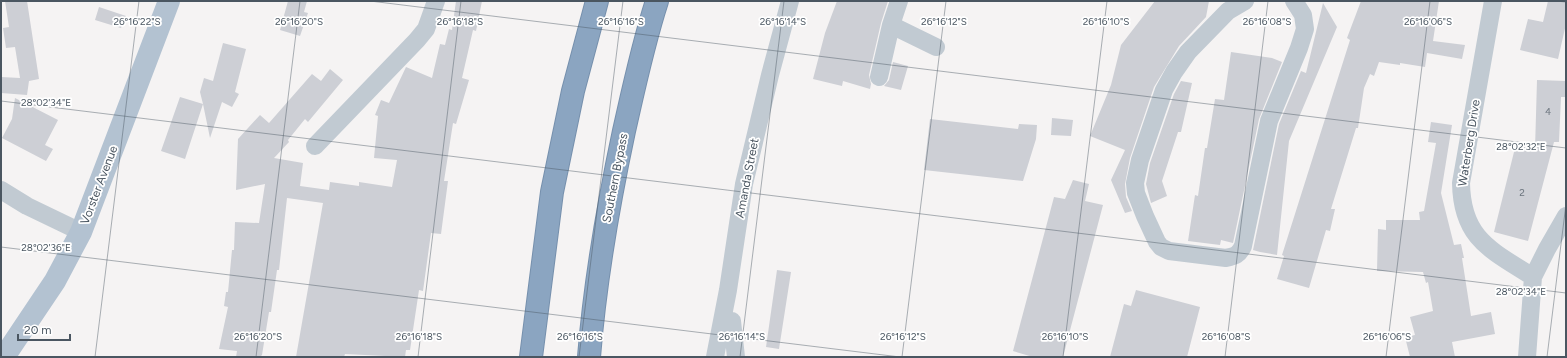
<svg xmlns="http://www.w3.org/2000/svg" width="1567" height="358" font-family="Figtree,sans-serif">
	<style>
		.building { fill: #cdcfd5 }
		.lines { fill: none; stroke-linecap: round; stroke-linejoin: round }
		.highway-casing { stroke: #7690ad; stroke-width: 24 }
		.minor { stroke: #c1cad2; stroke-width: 18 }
		.major { stroke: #b3c2d1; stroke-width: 22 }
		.highway { stroke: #8ba5c1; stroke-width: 22 }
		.ticks { fill: none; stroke: #4a5661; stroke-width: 1; stroke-opacity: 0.45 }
		.labels { text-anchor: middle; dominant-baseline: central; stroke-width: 3.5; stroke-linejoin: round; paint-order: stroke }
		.number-label { font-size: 10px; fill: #6b747e }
		.street-label { font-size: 12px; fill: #4a5661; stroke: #fff }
		.ticks-label { font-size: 10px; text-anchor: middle; fill: #4a5661; stroke: #fff; stroke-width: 3.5; stroke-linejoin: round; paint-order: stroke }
	</style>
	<rect width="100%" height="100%" fill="#f5f3f3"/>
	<!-- building -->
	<path class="building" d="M5 1H27L39 79 29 81 27 95 1 93V77L20 78 15 47 6 48 3 28 9 27Z
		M288 1H307L304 12 308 13 300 36 280 30Z
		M456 1H482L476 31 473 30 462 78 469 80 456 124 453 123 444 181H448L441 234 431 233 423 291 419 290 410 350H406L405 357 345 354 344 357H296L323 203 287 198 279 270H277L271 312H269L262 355 260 357H236L237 351 219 349 228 307 224 306 226 292H228L232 250H234L235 222 259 223 265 184 236 190 238 139 260 115 269 123 312 74 321 81 330 69 343 80 308 122 305 119 288 140 289 142 274 158 303 163 300 186 329 190 330 182 359 186V182L392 187 397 160 374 158 378 116 375 115 381 100 389 103 406 67 432 78 440 44 445 45 449 29 452 30Z
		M837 1H888L881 23 869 75 871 84 870 89 843 81 842 86 813 79 825 33Z
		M1155 1H1209L1206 17 1179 46 1154 87 1130 158 1125 184 1126 197 1132 211 1125 213 1111 180 1125 150 1090 136 1111 85 1121 45Z
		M1361 1H1439L1433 41 1465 45 1462 59 1427 53 1425 67 1400 63V65L1379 62 1374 76 1370 74 1364 88 1358 128H1356L1331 209H1335L1330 231 1326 230 1309 288 1277 279 1284 256 1282 255 1350 40 1347 38Z
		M1548 1H1566V24L1558 59 1520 50 1528 19 1543 22Z
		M1323 3 1337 27 1289 141 1277 255 1260 252 1253 250 1279 124 1301 71 1306 73Z
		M99 7 126 16 121 28 95 20Z
		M223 43 246 49 235 92 239 94 232 107 222 102 210 138 203 104 185 159 161 151 180 97 203 104 200 92 204 78 213 81Z
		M1231 52 1272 58 1282 62 1259 119 1233 243 1221 240 1220 245 1188 241 1195 195 1198 196 1205 148H1207L1215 99 1224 100Z
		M893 62 908 66 901 90 884 86 889 80Z
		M1537 80 1566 81V97H1561L1559 142H1554L1528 241 1494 232 1516 144 1535 149Z
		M1181 81 1192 83 1181 132H1178L1162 181 1167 196 1151 203 1146 184 1150 163 1174 94Z
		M15 98 58 120 45 145 53 149 46 161 2 138 12 119Z
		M1052 118 1073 120 1071 136 1051 135Z
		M930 119 1018 129 1019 124 1037 125 1036 139 1023 181 924 170Z
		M1431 122 1452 125 1441 193 1454 245 1461 244 1464 258H1462L1471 316 1491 312 1495 334 1452 342 1455 357H1410L1405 337 1415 335 1410 317 1433 311 1428 282 1426 283 1423 272 1377 271 1378 229 1386 230V220H1420L1419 212 1424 211 1436 143 1428 142Z
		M1073 180 1089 184 1085 201 1103 205 1063 357H1033L1013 351 1054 197 1065 199Z
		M777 270 791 272 779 349 766 347Z
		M1136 290 1200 307 1187 357H1110L1124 304 1131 306Z"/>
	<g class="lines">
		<defs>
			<path id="highway" d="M531 357 552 192 573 91 597 1
				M589 357C595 281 608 206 624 131 634 87 643 44 657 1"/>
		</defs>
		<!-- highway casing -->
		<use href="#highway" class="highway-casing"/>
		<!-- minor -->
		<path class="minor" d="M1245 1 1228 11 1188 52 1174 72 1164 90 1140 160 1135 183 1136 193 1145 216 1157 242 1161 247 1169 251 1226 258C1235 256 1239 255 1243 246L1269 121 1299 48 1305 29 1303 15 1294 1
			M1493 1 1461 183C1462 239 1491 250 1533 277
			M891 25 936 47
			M879 77 891 25 899 1
			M315 146 417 40 426 29 436 1
			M1 190 27 206 81 232
			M732 321 736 357
			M715 357 728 290 744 184 770 75 790 1
			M1527 357 1533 277 1547 249 1566 216"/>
		<!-- major -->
		<path class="major" d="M4 357 55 281 81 232 169 1"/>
		<!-- highway -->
		<use href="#highway" class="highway"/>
	</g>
	<!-- ticks -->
	<path class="ticks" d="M370 1 1566 148M1555 1 1566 2M1 101 1566 293M1 247 900 357M95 357 139 1M256 357 300 1M418 357 461 1M579 357 623 1M740 357 784 1M902 357 946 1M1063 357 1107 1M1225 357 1268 1M1386 357 1430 1M1547 357 1566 204"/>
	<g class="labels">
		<!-- number labels -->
		<g class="number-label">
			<text x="1548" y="111">4</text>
			<text x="1522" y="192">2</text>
		</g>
		<!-- street labels -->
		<g class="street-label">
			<text transform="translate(1469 143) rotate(-81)">Waterberg Drive</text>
			<text transform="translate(615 178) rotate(-79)">Southern Bypass</text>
			<text transform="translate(747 178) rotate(-79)">Amanda Street</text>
			<text transform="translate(99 185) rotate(-69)">Vorster Avenue</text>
		</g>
	</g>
	<g class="ticks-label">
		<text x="137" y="25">26°16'22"S</text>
		<text x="299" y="25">26°16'20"S</text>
		<text x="460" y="25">26°16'18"S</text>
		<text x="621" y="25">26°16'16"S</text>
		<text x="783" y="25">26°16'14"S</text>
		<text x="944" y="25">26°16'12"S</text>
		<text x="1106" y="25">26°16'10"S</text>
		<text x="1267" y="25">26°16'08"S</text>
		<text x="1428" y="25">26°16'06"S</text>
		<text x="46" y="106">28°02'34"E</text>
		<text x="1521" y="150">28°02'32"E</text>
		<text x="46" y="251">28°02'36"E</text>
		<text x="1521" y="295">28°02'34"E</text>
		<text x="258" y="340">26°16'20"S</text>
		<text x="419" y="340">26°16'18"S</text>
		<text x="580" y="340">26°16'16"S</text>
		<text x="742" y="340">26°16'14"S</text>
		<text x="903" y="340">26°16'12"S</text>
		<text x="1065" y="340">26°16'10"S</text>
		<text x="1226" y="340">26°16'08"S</text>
		<text x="1387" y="340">26°16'06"S</text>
	</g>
	<!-- border -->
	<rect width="1567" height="358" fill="none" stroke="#4a5661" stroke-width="4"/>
	<!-- scale -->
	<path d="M18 334v6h52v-6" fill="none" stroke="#4a5661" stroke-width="2"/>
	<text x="24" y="334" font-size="12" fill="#4a5661" stroke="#ffffff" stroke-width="3" paint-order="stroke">20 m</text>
</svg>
